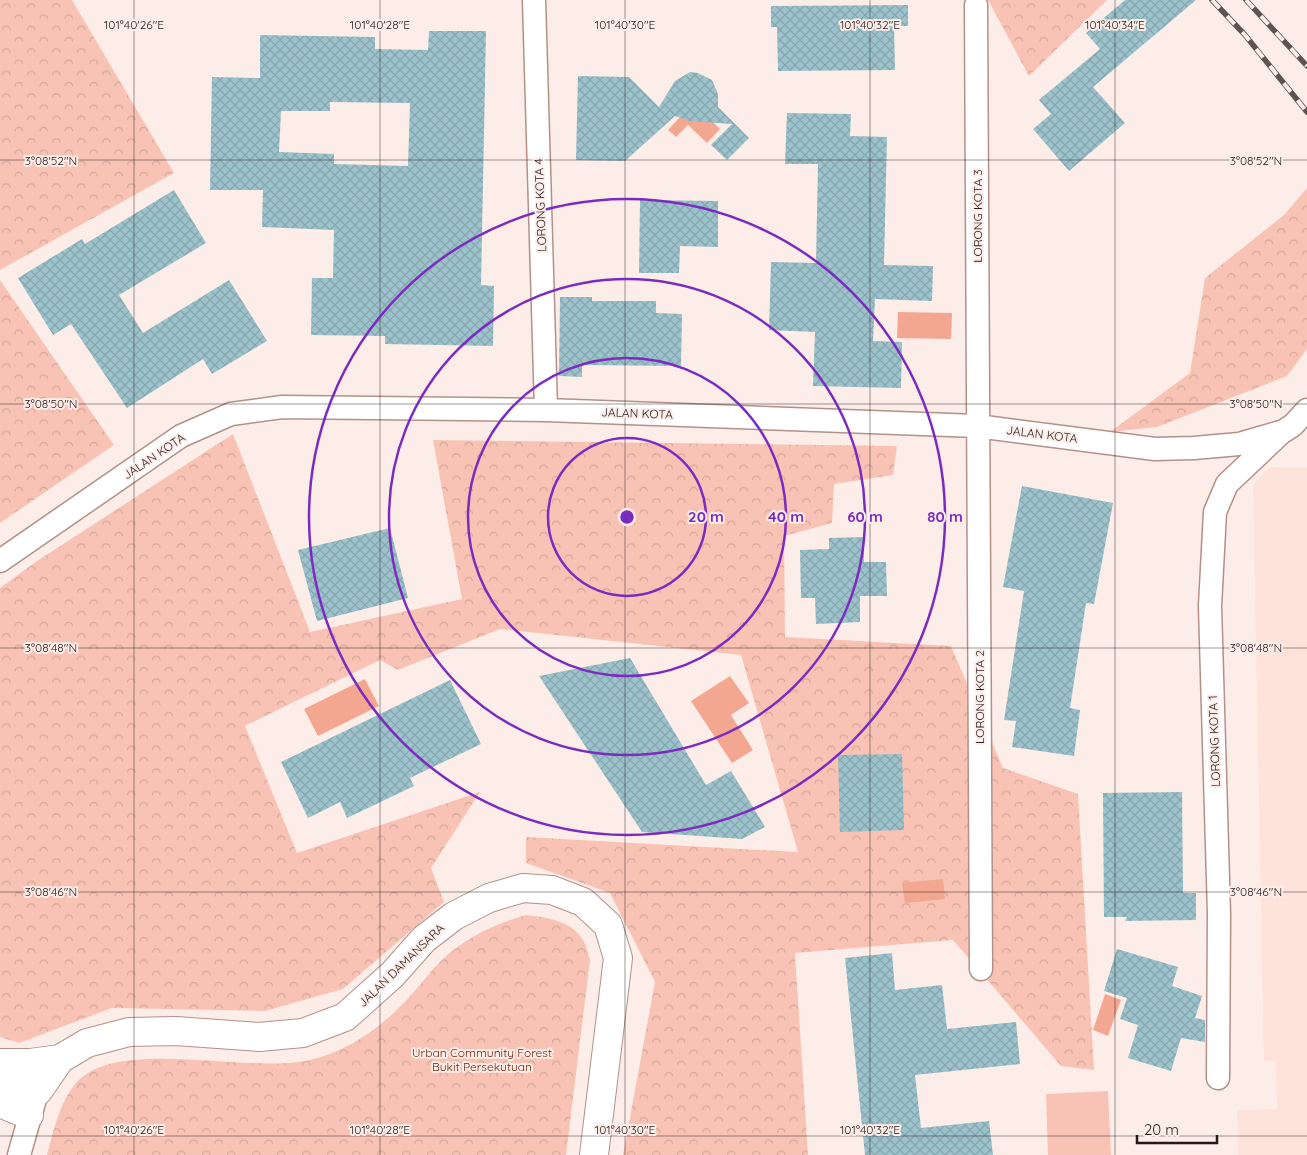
<svg xmlns="http://www.w3.org/2000/svg" width="1307" height="1155" font-family="Quicksand,sans-serif">
	<style>
		.built { fill: #fee3db }
		.forest { fill: url(#forest-crowns) }
		.pitch { fill: #f8c3b4 }
		.water { fill: #f3a690 }
		.building { fill: url(#building-cross-hatch); fill-rule: evenodd }
		.lines { fill: none; stroke-linecap: round; stroke-linejoin: round }
		.minor-casing { stroke: #b39188; stroke-width: 25 }
		.tertiary-casing { stroke: #b39188; stroke-width: 30 }
		.minor { stroke: #fff; stroke-width: 22 }
		.tertiary { stroke: #fff; stroke-width: 28 }
		.rail-casing { stroke: #60534f; stroke-width: 5.5 }
		.rail { stroke: #fcede9; stroke-width: 4; stroke-dasharray: 11; stroke-linecap: butt }
		.ticks { fill: none; stroke: #261916; stroke-width: 1; stroke-opacity: 0.45 }
		.ring { fill: none; stroke: #7b2cbf; stroke-width: 2.5 }
		.labels { text-anchor: middle; dominant-baseline: central; stroke-width: 4; stroke-linejoin: round; paint-order: stroke }
		.street-label { font-size: 12px; fill: #261916; stroke: #fcede9 }
		.park-label { font-size: 12px; fill: #752208; stroke: #fcede9 }
		.ticks-label { font-size: 12px; text-anchor: middle; fill: #261916; stroke: #fcede9; stroke-width: 4; stroke-linejoin: round; paint-order: stroke }
		.centre { fill: #7b2cbf; stroke: #fcede9; stroke-width: 2.5 }
		.ring-label { font-size: 15px; text-anchor: middle; font-weight: bold; fill: #7b2cbf; stroke: #fcede9; stroke-width: 4; stroke-linejoin: round; paint-order: stroke }
	</style>
	<defs>
		<pattern id="forest-crowns" width="20" height="18" patternUnits="userSpaceOnUse" patternTransform="scale(1.25)"><rect width="20" height="18" fill="#f8c3b4"/><path d="M2 6a3 3 0 1 1 6 0M12 15a3 3 0 1 1 6 0" fill="none" stroke="#d4a79a"/></pattern>
		<pattern id="building-cross-hatch" width="8" height="8" patternUnits="userSpaceOnUse" patternTransform="scale(1.25)"><rect width="8" height="8" fill="#9cc2cc"/><path d="M0 0l8 8M0 8l8-8" fill="none" stroke="#86a6ae"/></pattern>
	</defs>
	<rect width="100%" height="100%" fill="#fcede9"/>
	<!-- built -->
	<path class="built" d="M1270 467H1307V1155H1238L1237 1110 1277 1109 1276 1061H1264L1253 485Z"/>
	<!-- forest -->
	<path class="forest" d="M0 0H72L174 173 0 270Z
		M988 0H1107L1029 76Z
		M1307 188V349L1287 376 1157 427 1110 432 1190 373 1205 278 1284 215Z
		M0 280 114 445 0 523Z
		M233 434 310 632 462 599 433 440 897 446 893 475 834 484 832 523 784 536 785 637 951 646 1003 768 1078 794 1094 1070 1061 1066 953 940 795 953 808 1155H623L655 982 610 893 526 863V837L798 852 741 655 500 629 398 670 380 660 245 726 297 853 480 792 431 868 444 902 343 989 265 1011 112 1008 19 1043 0 1037V588L37 561Z
		M526 915C546 917 574 921 584 942 587 947 588 954 590 960L566 1155H47C54 1130 60 1098 80 1079 124 1038 250 1074 310 1060 350 1051 386 1024 413 993 423 982 432 969 443 959 467 937 495 924 526 915Z"/>
	<!-- pitch -->
	<path class="pitch" d="M1108 1091 1111 1155H1048L1046 1094Z"/>
	<!-- water -->
	<path class="water" d="M693 103 720 129 707 143 688 125 676 137 668 130Z
		M898 312 952 313 951 339 897 338Z
		M730 676 749 703 731 715 753 750 732 763 691 701Z
		M365 679 379 706 318 736 304 709Z
		M943 879 945 899 905 903 902 883Z
		M1105 994 1121 1000 1108 1036 1093 1030Z"/>
	<!-- building -->
	<path class="building" d="M1125 0H1196L1093 87 1125 123 1069 171 1033 129 1051 114 1039 100 1100 49 1086 33Z
		M908 5V26H894L895 70 778 71 777 27H771V6Z
		M429 31H486L481 285 494 286 493 346 385 344V336L311 335 312 278H333L334 230 262 227 263 190H210L212 77 260 78V35L375 37V49L428 50ZM330 102 410 103 408 166 334 164V154L279 152 281 111H330Z
		M690 72 698 73 712 80 718 94V107L749 138 727 160 711 145 732 124 689 121 675 116 625 161 576 160 578 76 629 77 659 107 675 81Z
		M787 113 851 114 850 136 887 137 884 265 933 266 932 301 875 299 873 341 902 342 901 388 813 386 815 332 769 330 771 262 816 263 818 164H785Z
		M174 190 206 243 119 295 143 333 229 280 267 341 212 374 203 359 127 408 71 324 53 335 18 278 82 239 85 244Z
		M640 200 718 201V247L680 246 679 273H639Z
		M560 297H592V301H656V313L682 314 681 366 582 365V377L559 376Z
		M1022 486 1113 503 1094 604 1086 603 1070 708 1080 710 1074 756 1012 747 1016 721 1004 720 1024 591 1003 587Z
		M390 528 408 598 317 621 298 550Z
		M864 537V562H886L887 596H860V622L816 624 815 598H801L800 550 829 549V538Z
		M630 658 706 785 731 771 765 827 742 839 642 832 539 676Z
		M450 680 481 744 410 778 414 786 347 818 340 802 308 818 281 762Z
		M902 754 904 830 840 832 838 755Z
		M1182 792 1183 893H1196V920L1125 921 1127 917H1104L1103 793Z
		M1117 949 1178 967 1172 986 1202 996 1195 1018 1205 1020V1042L1181 1038 1171 1071 1128 1058 1138 1025 1120 1019 1127 998 1104 991Z
		M892 953 895 990 942 985 947 1029 1016 1022 1020 1064 915 1075 921 1128 989 1121 993 1155H865L845 958Z"/>
	<g class="lines">
		<defs>
			<path id="minor" d="M534 0 546 410
				M976 5 981 969
				M0 561 181 436 231 414 282 407 546 410 977 426 1155 449 1194 448 1239 444 1284 431 1293 425 1307 410
				M1218 1078 1219 914 1210 606 1215 512 1227 484 1281 433
				M19 1155 35 1099"/>
			<path id="tertiary" d="M0 1063H30L60 1059
				M0 1080 38 1091 60 1059 87 1043 129 1032 176 1031 259 1037 303 1033 345 1017 392 975 424 939 454 916 489 898 523 888 552 890 583 902 608 925 618 958 594 1155
				M0 1103 29 1115"/>
		</defs>
		<!-- minor casing -->
		<use href="#minor" class="minor-casing"/>
		<!-- tertiary casing -->
		<use href="#tertiary" class="tertiary-casing"/>
		<!-- minor -->
		<use href="#minor" class="minor"/>
		<!-- tertiary -->
		<use href="#tertiary" class="tertiary"/>
		<defs>
			<path id="rail" d="M1212 0 1245 35 1307 112
				M1246 0 1307 66"/>
		</defs>
		<!-- rail casing -->
		<use href="#rail" class="rail-casing"/>
		<!-- rail -->
		<use href="#rail" class="rail"/>
	</g>
	<!-- ticks -->
	<path class="ticks" d="M134 0V1155M380 0V1155M625 0V1155M870 0V1155M1115 0V1155M0 160H1307M0 404H1307M0 648H1307M0 892H1307M0 1136H1307"/>
	<!-- distance rings -->
	<g class="ring">
		<circle cx="627" cy="517" r="79"/>
		<circle cx="627" cy="517" r="159"/>
		<circle cx="627" cy="517" r="238"/>
		<circle cx="627" cy="517" r="318"/>
	</g>
	<g class="labels">
		<!-- street labels -->
		<g class="street-label">
			<text transform="translate(540 205) rotate(-92)">LORONG KOTA 4</text>
			<text transform="translate(977 216) rotate(-90)">LORONG KOTA 3</text>
			<text transform="translate(637 413) rotate(2)">JALAN KOTA</text>
			<text transform="translate(1042 434) rotate(7)">JALAN KOTA</text>
			<text transform="translate(154 456) rotate(-34)">JALAN KOTA</text>
			<text transform="translate(979 697) rotate(-90)">LORONG KOTA 2</text>
			<text transform="translate(1214 741) rotate(-92)">LORONG KOTA 1</text>
			<text transform="translate(401 965) rotate(-44)">JALAN DAMANSARA</text>
		</g>
		<!-- park labels -->
		<g class="park-label">
			<text x="482" y="1052">Urban Community Forest<tspan x="482" dy="14">Bukit Persekutuan</tspan></text>
		</g>
	</g>
	<g class="ticks-label">
		<text x="134" y="29">101°40'26"E</text>
		<text x="380" y="29">101°40'28"E</text>
		<text x="625" y="29">101°40'30"E</text>
		<text x="870" y="29">101°40'32"E</text>
		<text x="1115" y="29">101°40'34"E</text>
		<text x="51" y="165">3°08'52"N</text>
		<text x="1256" y="165">3°08'52"N</text>
		<text x="51" y="408">3°08'50"N</text>
		<text x="1256" y="408">3°08'50"N</text>
		<text x="51" y="652">3°08'48"N</text>
		<text x="1256" y="652">3°08'48"N</text>
		<text x="51" y="896">3°08'46"N</text>
		<text x="1256" y="896">3°08'46"N</text>
		<text x="134" y="1134">101°40'26"E</text>
		<text x="380" y="1134">101°40'28"E</text>
		<text x="625" y="1134">101°40'30"E</text>
		<text x="870" y="1134">101°40'32"E</text>
	</g>
	<circle cx="627" cy="517" r="8" class="centre"/>
	<g class="ring-label">
		<text x="706" y="522">20 m</text>
		<text x="786" y="522">40 m</text>
		<text x="865" y="522">60 m</text>
		<text x="945" y="522">80 m</text>
	</g>
	<!-- scale -->
	<path d="M1137 1135v8h80v-8" fill="none" stroke="#261916" stroke-width="2.5"/>
	<text x="1144" y="1135" font-size="15" fill="#261916" stroke="#fcede9" stroke-width="4" paint-order="stroke">20 m</text>
</svg>
